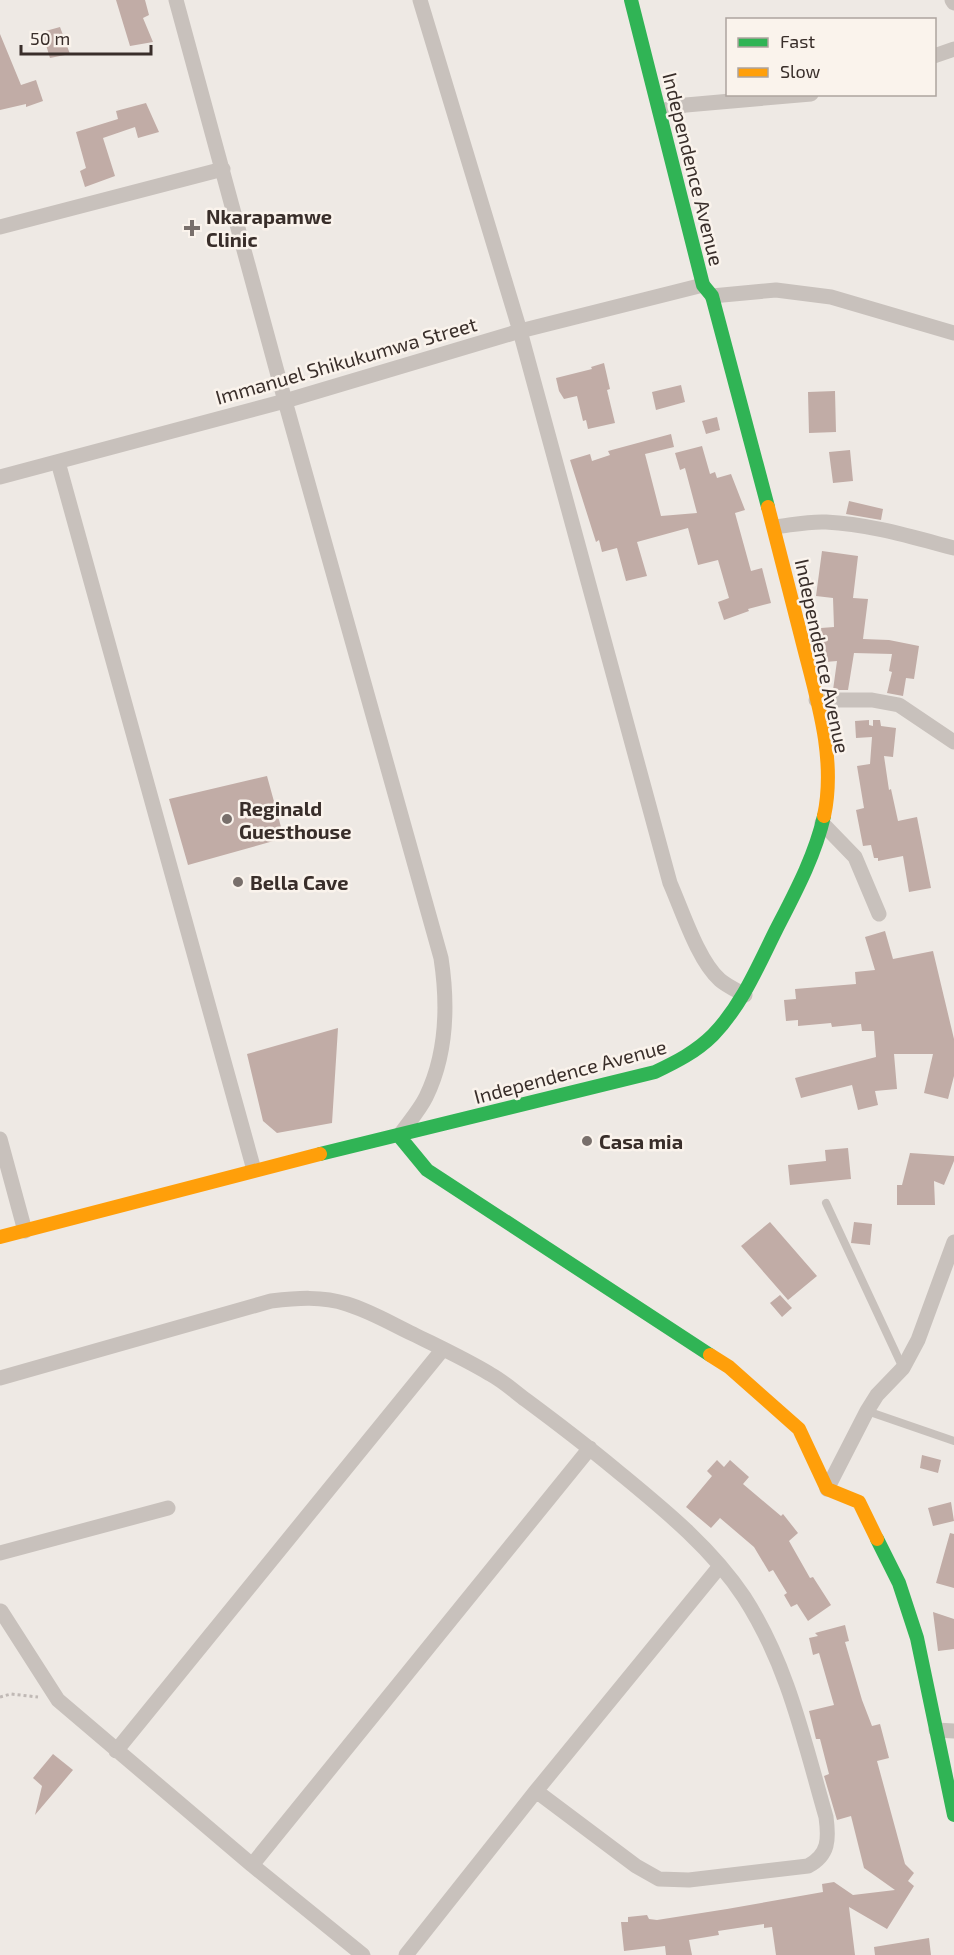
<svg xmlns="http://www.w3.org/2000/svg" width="954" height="1955" font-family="'Exo 2',sans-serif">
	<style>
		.building { fill: #c1aca6 }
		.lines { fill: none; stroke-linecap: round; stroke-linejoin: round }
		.path { stroke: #c0b9b5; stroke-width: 3; stroke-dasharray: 3 3; stroke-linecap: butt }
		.lane { stroke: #c8c1bc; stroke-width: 8 }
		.street { stroke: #c8c1bc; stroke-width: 15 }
		.fast { stroke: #30b455; stroke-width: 14 }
		.slow { stroke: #ff9f0a; stroke-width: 14 }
		.poi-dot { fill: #786f6b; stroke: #faf3ec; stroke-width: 2 }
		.labels { text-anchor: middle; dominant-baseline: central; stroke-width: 5; stroke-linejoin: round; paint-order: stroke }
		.street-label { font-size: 20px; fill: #392e2a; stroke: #faf3ec }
		.poi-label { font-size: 20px; font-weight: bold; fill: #392e2a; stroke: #faf3ec; text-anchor: start }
	</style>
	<rect width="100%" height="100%" fill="#eee9e4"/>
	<!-- building -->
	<path class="building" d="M116 0H145L149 15 143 18 153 42 130 46Z
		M60 27 70 54 50 58 42 32Z
		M0 34 21 85 36 80 43 101 26 107V104L0 110Z
		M146 103 159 132 138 138 135 127 103 138 115 176 85 187 80 171 86 168 76 132 118 119 116 111Z
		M604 363 610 389 607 390 615 423 588 429 586 420 583 421 577 396 564 399 559 391 556 378 592 369 591 367Z
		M681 385 685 402 656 410 652 392Z
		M835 391 836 432 809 433 808 392Z
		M717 417 720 430 706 434 702 421Z
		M671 434 674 447 645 454 661 516 697 513 685 468 680 470 675 453 702 446 710 474 715 472 717 478 731 474 745 510 735 513 751 571 762 568 771 603 748 609 749 611 724 620 718 602 729 598 718 560 698 565 688 528 637 542 647 576 626 581 617 548 602 552 599 540 596 542 570 460 590 454 592 461 610 455 608 451Z
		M850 450 853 481 833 483 829 452Z
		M849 501 883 509 881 520 846 514Z
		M822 551 858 556 853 598 868 599 863 639 889 640 919 646 914 679 906 678 903 696 887 693 892 672 889 671 892 654 854 653 848 690H833L837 661 825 662 821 628 834 627 833 598 816 596Z
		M869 720V725L873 726V720H880L881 726 896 728 893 757 884 756 889 790 891 789 898 821 917 817 931 888 909 892 903 856 878 861V858H874L871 845 863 846 856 810 864 808 857 766 870 764 872 737 856 738 855 721Z
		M267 776 284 838 188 865 169 799Z
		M885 931 893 959 933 951 954 1039V1076L948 1099 924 1093 933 1054H894L897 1089 875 1091 878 1105 858 1110 852 1085 801 1098 795 1078 876 1057 874 1031H862L861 1024 832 1027 831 1023 798 1026V1020L786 1021 784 1000 796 999 795 989 856 984 855 972 875 970 865 937Z
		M338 1028 332 1123 277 1133 263 1121 247 1054Z
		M848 1148 851 1179 790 1185 788 1165 826 1161 825 1150Z
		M910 1153 954 1156V1161L944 1185 934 1181 935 1205H897V1185H902Z
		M770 1222 817 1276 788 1300 741 1246Z
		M854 1222 872 1224 870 1245 851 1243Z
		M780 1295 792 1308 782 1317 770 1303Z
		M922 1455 941 1460 938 1473 920 1468Z
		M717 1460 724 1467 730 1460 749 1477 743 1484 781 1516 783 1514 798 1533 789 1541 810 1578 813 1577 831 1605 808 1621 797 1604 791 1607 784 1595 787 1593 773 1570 769 1572 754 1547 720 1518 711 1528 686 1507 712 1476 707 1471Z
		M951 1502 954 1521 933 1526 928 1508Z
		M950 1533 954 1534V1588L936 1583Z
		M933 1612 954 1619V1649L938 1651Z
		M845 1625 849 1641 845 1642 862 1700 872 1726 880 1724 889 1758 877 1761 905 1864 914 1873 908 1881 914 1886 887 1929 849 1907 855 1955H776L772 1927 764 1928V1924L718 1931 719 1935 689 1940 692 1955H666L665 1946 624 1951 621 1922H628V1917L647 1915 649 1919 657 1920 727 1909 823 1892 822 1884 834 1882 853 1895 895 1890 864 1868 851 1816 837 1820 824 1776 829 1774 820 1739H816L809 1711 834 1705 819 1653 813 1655 809 1638 818 1636 815 1633Z
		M53 1754 73 1770 35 1815 42 1786 33 1778Z
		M929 1938 931 1955H875L874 1947Z"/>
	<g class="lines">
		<!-- path -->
		<path class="path" d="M0 1697 11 1694 38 1697"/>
		<!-- lane -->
		<path class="lane" d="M826 1203 902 1366
			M867 1411 954 1441"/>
		<!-- street -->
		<path class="street" d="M176 0 285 401 441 958C448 1004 447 1054 426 1097 419 1111 408 1123 399 1136
			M420 0 520 331 670 883C682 910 698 961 720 980 727 986 736 990 745 995
			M952 0 954 3
			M934 56 954 49
			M660 111 686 105 811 94
			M0 227 223 169
			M712 296 776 290 831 297 954 333
			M58 462 254 1170
			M0 477 285 401 520 331 703 285
			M775 527C792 525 809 521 826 522 869 524 912 537 954 548
			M816 700H872L899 705 954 742
			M822 823 855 857 879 914
			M0 1139 25 1231
			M0 1378 271 1301C297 1298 322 1296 347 1304 370 1311 392 1324 413 1334 439 1347 465 1359 490 1374 503 1381 514 1391 526 1400 557 1423 587 1446 616 1470 662 1508 711 1547 744 1597 788 1665 804 1741 826 1817 829 1839 829 1855 808 1866L689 1880 659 1879 636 1866 536 1791
			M827 1489 867 1411 877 1395 903 1368 918 1340 954 1242
			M0 1553 168 1508
			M1 1611 58 1700 252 1865 363 1955
			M936 1730 954 1731
			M116 1751 443 1349
			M252 1865 590 1448
			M406 1955 536 1791 720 1566"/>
		<!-- fast -->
		<path class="fast" d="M631 0 703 285 712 296 768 507
			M399 1136 427 1170 710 1355
			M320 1154 655 1072C676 1062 696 1052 713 1035 742 1005 758 966 776 930 795 893 815 856 824 816
			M877 1539 899 1583 917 1638 954 1815"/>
		<!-- slow -->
		<path class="slow" d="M768 507C779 550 790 593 801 636 815 693 837 756 824 816
			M0 1237 320 1154
			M710 1355 729 1367 799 1429 827 1489 859 1502 877 1539"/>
	</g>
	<!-- markers -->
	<g class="poi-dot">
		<path d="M189 219h6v6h6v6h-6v6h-6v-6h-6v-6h6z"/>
		<circle cx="227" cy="819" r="6"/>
		<circle cx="238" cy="882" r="6"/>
		<circle cx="587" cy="1141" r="6"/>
	</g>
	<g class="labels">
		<!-- street labels -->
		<g class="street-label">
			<text transform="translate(694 169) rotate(76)">Independence Avenue</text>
			<text transform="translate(346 360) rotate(-16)">Immanuel Shikukumwa Street</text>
			<text transform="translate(823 656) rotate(78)">Independence Avenue</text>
			<text transform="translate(570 1071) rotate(-15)">Independence Avenue</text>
		</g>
		<!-- poi labels -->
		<g class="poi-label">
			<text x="206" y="216">Nkarapamwe<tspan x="206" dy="23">Clinic</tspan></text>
			<text x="239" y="808">Reginald<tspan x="239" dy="23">Guesthouse</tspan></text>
			<text x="250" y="882">Bella Cave</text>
			<text x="599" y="1141">Casa mia</text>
		</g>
	</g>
	<!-- legend -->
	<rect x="726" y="18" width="210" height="78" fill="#faf3ec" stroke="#ada49e" stroke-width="1.5"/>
	<rect x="738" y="38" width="30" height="9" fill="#30b455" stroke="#ada49e" stroke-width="1.5"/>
	<text x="780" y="48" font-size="18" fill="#392e2a">Fast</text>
	<rect x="738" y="68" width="30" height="9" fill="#ff9f0a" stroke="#ada49e" stroke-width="1.5"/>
	<text x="780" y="78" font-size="18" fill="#392e2a">Slow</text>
	<!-- scale -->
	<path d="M21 45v9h130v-9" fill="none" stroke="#392e2a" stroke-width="3"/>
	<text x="30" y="45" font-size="18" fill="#392e2a" stroke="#faf3ec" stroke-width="4.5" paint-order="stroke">50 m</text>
</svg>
